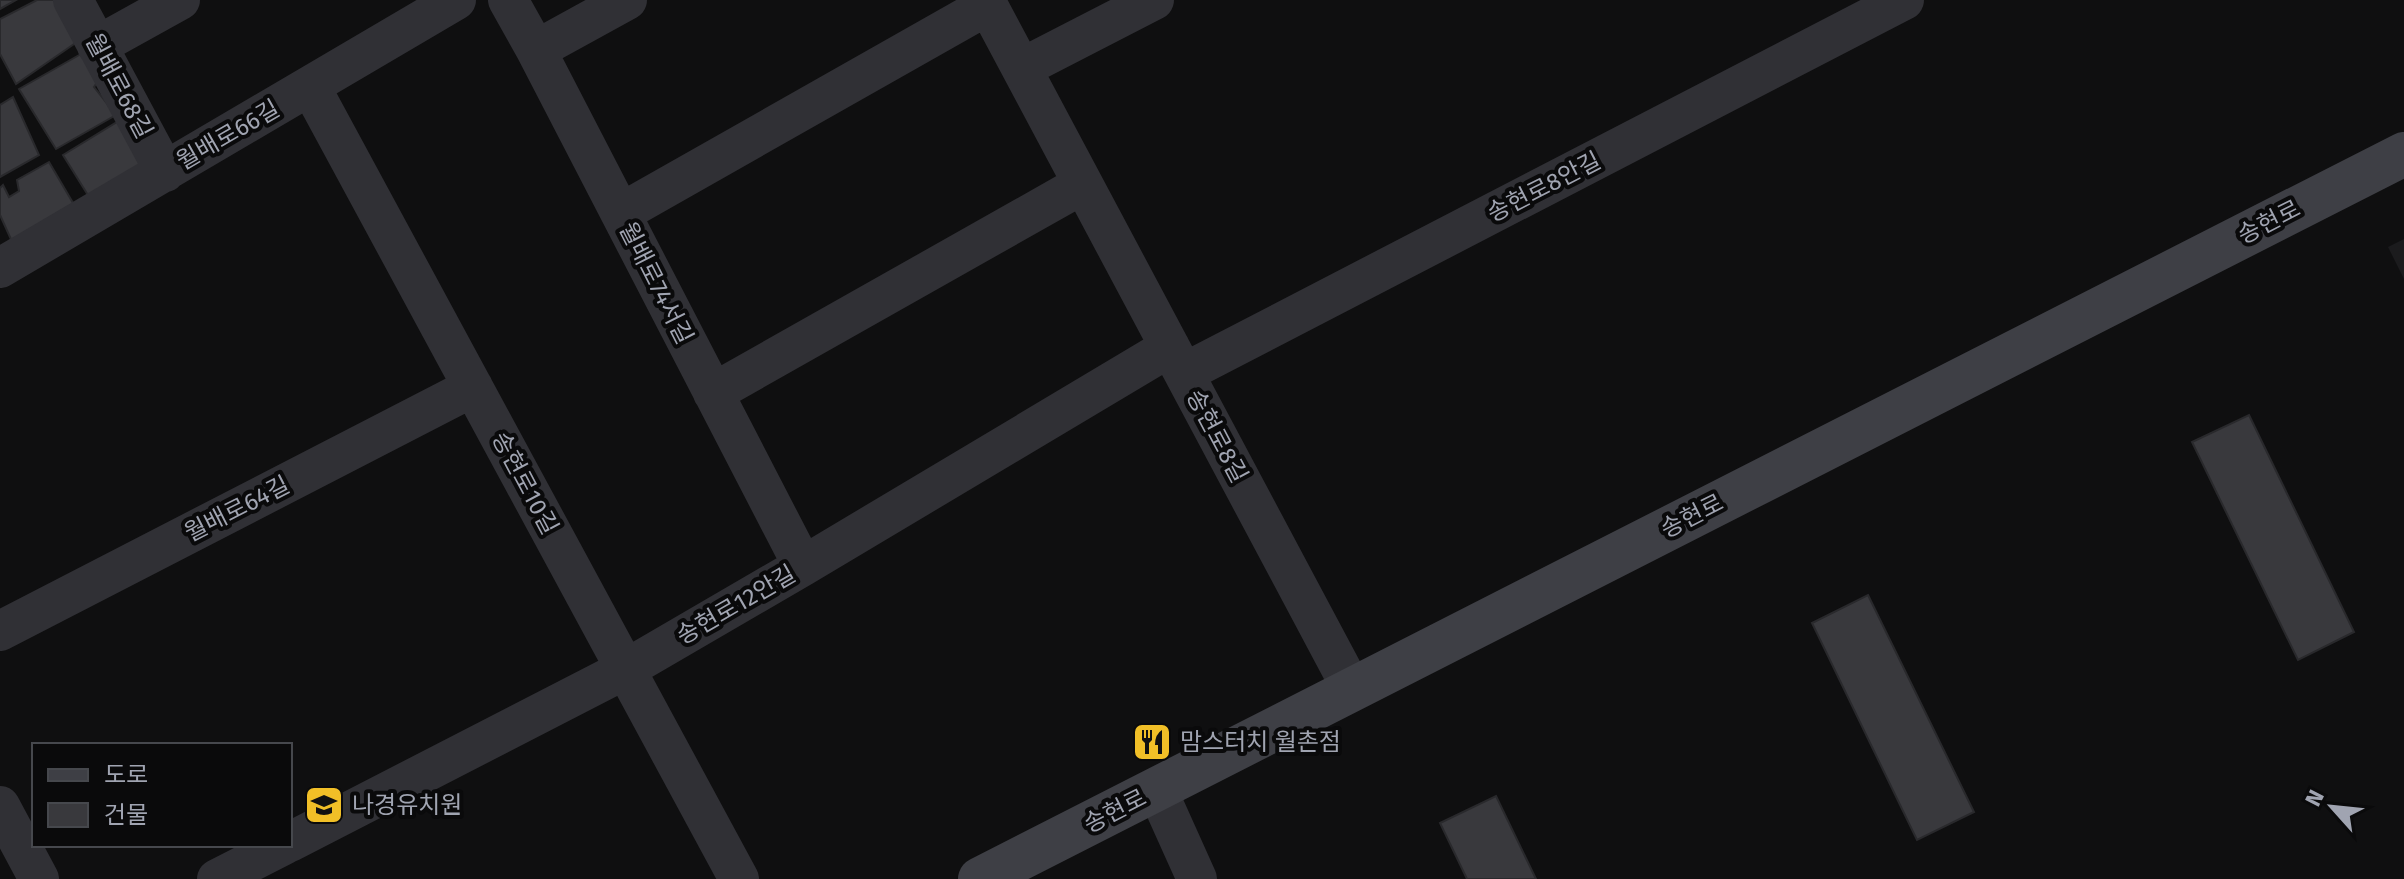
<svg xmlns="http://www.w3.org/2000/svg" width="2404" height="879" font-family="'Fira Sans','Noto Sans KR',sans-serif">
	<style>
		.built { fill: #1b1b1d }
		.building { fill: #39393d; stroke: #29292c; stroke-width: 2 }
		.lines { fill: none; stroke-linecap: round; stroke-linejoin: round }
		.street { stroke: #303035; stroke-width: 40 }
		.secondary { stroke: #3e3f45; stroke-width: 44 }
		.labels { text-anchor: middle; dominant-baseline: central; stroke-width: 8; stroke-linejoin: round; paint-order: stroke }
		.street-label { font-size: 24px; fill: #a0a4b1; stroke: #0a0a0b }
		.poi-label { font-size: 24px; fill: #a0a4b1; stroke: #0a0a0b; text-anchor: start }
	</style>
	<rect width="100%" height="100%" fill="#0f0f10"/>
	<!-- built -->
	<path class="built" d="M2404 239V279L2388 247Z"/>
	<!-- building -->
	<path class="building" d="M0 0H16L0 9Z
		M37 0H55L77 42 16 84 0 54V19Z
		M81 54 98 81 94 87 116 115 56 149 19 89Z
		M13 97 39 155 0 177V105Z
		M122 119 143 154 134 177 91 200 63 155Z
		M49 162 83 220 19 257 0 215V188L3 185 9 197 19 191 17 180Z
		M2249 415 2354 632 2298 660 2192 442Z
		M1868 595 1974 812 1917 840 1812 623Z
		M1496 796 1536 879H1467L1440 823Z"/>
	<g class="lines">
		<!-- street -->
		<path class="street" d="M73 0 165 172
			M508 0 536 50 803 566
			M985 0 1352 689
			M97 46 180 0
			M536 50 627 0
			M1022 68 1154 0
			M310 86 739 879
			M621 213 988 5
			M0 268 456 0
			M1184 373 1904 0
			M713 393 1083 184
			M0 631 473 387
			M1157 790 1197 879
			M0 806 39 879
			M290 842 626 669 803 566 1170 347
			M217 879 284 845"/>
		<!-- secondary -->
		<path class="secondary" d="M980 879 2404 154"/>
	</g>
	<!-- icons -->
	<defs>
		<symbol id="restaurant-square" viewBox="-11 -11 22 22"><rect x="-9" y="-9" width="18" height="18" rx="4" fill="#f1bf27" stroke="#0a0a0b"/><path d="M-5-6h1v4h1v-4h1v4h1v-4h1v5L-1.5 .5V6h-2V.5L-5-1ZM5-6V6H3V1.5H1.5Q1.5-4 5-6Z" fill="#111"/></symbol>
		<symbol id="school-square" viewBox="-11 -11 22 22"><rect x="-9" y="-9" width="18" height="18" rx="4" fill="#f1bf27" stroke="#0a0a0b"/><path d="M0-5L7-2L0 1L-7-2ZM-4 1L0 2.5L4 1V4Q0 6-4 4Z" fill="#111"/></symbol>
	</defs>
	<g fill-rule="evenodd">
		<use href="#restaurant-square" x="1130" y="720" width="44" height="44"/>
		<use href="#school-square" x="302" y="783" width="44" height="44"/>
	</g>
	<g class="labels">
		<!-- street labels -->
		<g class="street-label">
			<text transform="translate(119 86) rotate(62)">월배로68길</text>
			<text transform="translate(228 135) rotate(-30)">월배로66길</text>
			<text transform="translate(1544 187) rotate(-27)">송현로8안길</text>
			<text transform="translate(2269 222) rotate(-27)">송현로</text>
			<text transform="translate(656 283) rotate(63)">월배로74서길</text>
			<text transform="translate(1217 436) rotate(62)">송현로8길</text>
			<text transform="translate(525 483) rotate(62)">송현로10길</text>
			<text transform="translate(237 509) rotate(-27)">월배로64길</text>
			<text transform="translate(1692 516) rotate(-27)">송현로</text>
			<text transform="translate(736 605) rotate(-30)">송현로12안길</text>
			<text transform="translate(1115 811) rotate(-27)">송현로</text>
		</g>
		<!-- poi labels -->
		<g class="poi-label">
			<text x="1180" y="742">맘스터치 월촌점</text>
			<text x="352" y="805">나경유치원</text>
		</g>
	</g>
	<!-- legend -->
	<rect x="32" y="743" width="260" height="104" fill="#0a0a0b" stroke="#46484d" stroke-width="2"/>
	<rect x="48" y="769" width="40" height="12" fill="#3e3f45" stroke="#46484d" stroke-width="2"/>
	<text x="104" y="783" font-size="24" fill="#a0a4b1">도로</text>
	<rect x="48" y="803" width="40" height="24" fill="#39393d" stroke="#46484d" stroke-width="2"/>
	<text x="104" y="823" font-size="24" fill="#a0a4b1">건물</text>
	<!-- north arrow -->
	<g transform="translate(2332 807) rotate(297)" stroke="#0a0a0b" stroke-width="6" paint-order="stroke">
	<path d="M0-6L14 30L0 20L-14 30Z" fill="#a0a4b1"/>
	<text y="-12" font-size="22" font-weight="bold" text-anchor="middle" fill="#a0a4b1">N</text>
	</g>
</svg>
